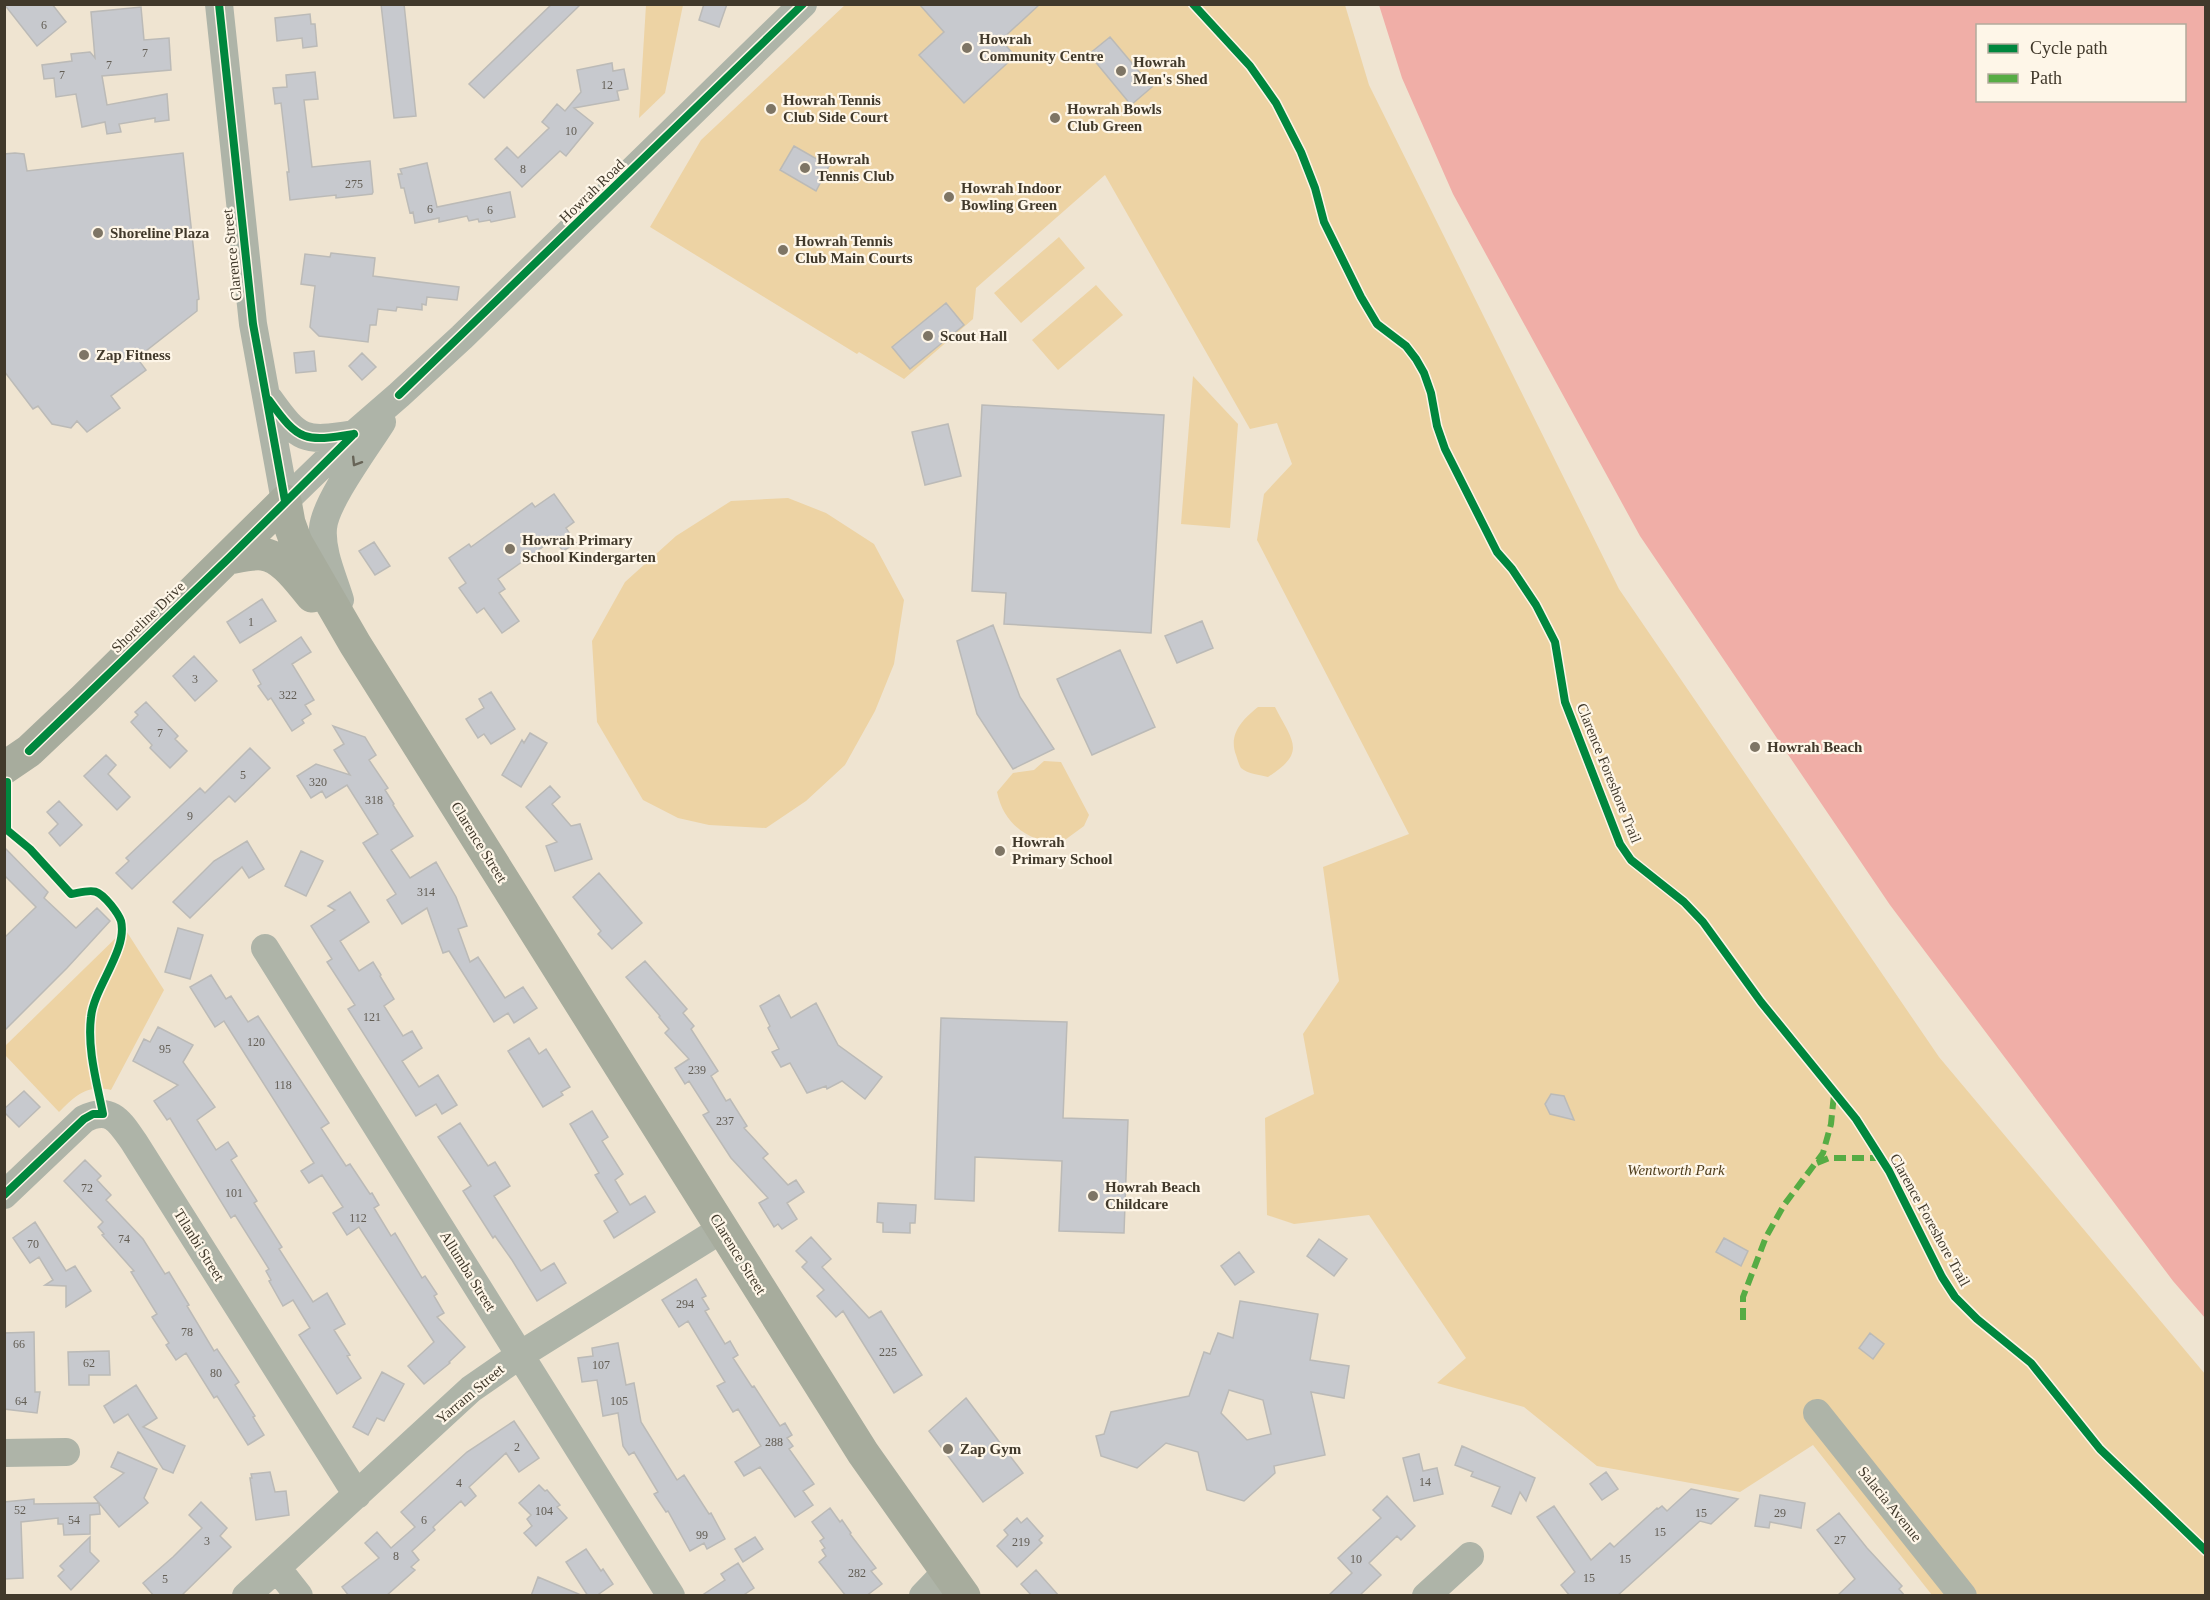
<svg xmlns="http://www.w3.org/2000/svg" width="2210" height="1600" font-family="Georgia,serif">
	<style>
		.green { fill: #edd3a4 }
		.water { fill: #f0aea7; fill-rule: evenodd }
		.building { fill: #c7c9ce; stroke: #bbbab7; stroke-width: 1.5; fill-rule: evenodd }
		.lines { fill: none; stroke-linecap: round; stroke-linejoin: round }
		.minor { stroke: #aeb4a8; stroke-width: 28 }
		.major { stroke: #a7ac9d; stroke-width: 33 }
		.quiet { stroke: #56ac44; stroke-width: 6; stroke-dasharray: 12 6; stroke-linecap: butt }
		.cycleway-casing { stroke: #fef6e8; stroke-width: 11 }
		.cycleway { stroke: #00873e; stroke-width: 8 }
		.oneway { stroke: #676457 }
		.poi-dot { fill: #7e7565; stroke: #fef6e8; stroke-width: 2 }
		.labels { text-anchor: middle; dominant-baseline: central; stroke-width: 4.5; stroke-linejoin: round; paint-order: stroke }
		.number-label { font-size: 12px; fill: #625d54 }
		.poi-label { font-size: 15px; font-weight: bold; fill: #41392b; stroke: #fef6e8; text-anchor: start }
		.street-label { font-size: 15px; fill: #41392b; stroke: #fef6e8 }
		.park-label { font-size: 15px; font-style: italic; fill: #4e3c1a; stroke: #fef6e8 }
	</style>
	<rect width="100%" height="100%" fill="#efe4d1"/>
	<!-- green -->
	<path class="green" d="M646 5H683L665 93 639 118Z
		M845 5H1345L1369 85 1619 589 1939 1057 2205 1374V1595H1932L1813 1445 1740 1492 1597 1466 1524 1407 1437 1383 1466 1358 1369 1215 1294 1224 1267 1215 1265 1118 1314 1094 1303 1034 1339 981 1323 867 1409 834 1257 540 1264 494 1292 464 1277 423 1250 429 1105 175 976 288 973 319 904 379 859 352 857 354 650 227 701 140Z
		M1059 237 1085 268 1021 323 994 293Z
		M1096 285 1123 315 1058 370 1032 340Z
		M1193 376 1238 424 1230 528 1181 524Z
		M788 498 826 513 874 544 904 600 894 664 875 711 845 765 806 801 766 828 709 825 678 818 643 800 597 722 592 641 625 582 676 536 731 501Z
		M1258 707H1275C1293 742 1307 752 1268 777 1260 775 1248 774 1241 768 1239 765 1237 758 1236 755 1228 734 1243 719 1258 707Z
		M1044 761 1061 762 1089 815 1084 826 1058 845C1027 839 1004 825 997 792L1013 773 1034 770Z
		M125 929 164 990 111 1090C87 1084 75 1096 59 1112L5 1055V1046Z"/>
	<!-- water -->
	<path class="water" d="M1379 5H2205V1318L2173 1281 1890 905 1640 536 1453 194 1402 78ZM1978 26H2184V100H1978Z"/>
	<!-- building -->
	<path class="building" d="M4 4H52L66 22 37 46Z
		M381 4H404L416 116 394 118Z
		M552 4H581L484 98 469 84Z
		M704 4H727L719 27 699 20Z
		M919 4H1040L1001 40 1015 56 964 103 919 55 944 32Z
		M141 7 144 40 169 38 171 70 102 76 107 105 167 94 169 120 155 122V118L119 124 121 132 107 134 105 122 82 127 76 94 56 97 54 78 44 79 42 65 72 61 71 54 90 52 95 58 91 12Z
		M310 14 311 24H315L317 46 303 48 302 38 277 41 275 18Z
		M1110 37 1152 87 1131 105 1089 54Z
		M612 63 613 71 624 69 628 89 617 91 619 100 574 108 593 123 566 156 560 151 522 187 495 159 507 147 518 158 549 128 542 122 557 104 565 111 581 92 577 70Z
		M315 72 318 99 304 100 312 167 370 161 373 192 372 194 336 198V195L290 200 287 172H289L281 103 275 104 273 88 287 87 286 75Z
		M794 146 829 166 816 191 780 170Z
		M15 153 24 154 27 171 183 153 199 299 197 300V311L137 358 146 370 111 396 120 408 87 432 77 421 71 428 52 424 38 406 33 409 4 371V154Z
		M427 163 437 207 510 192 515 217 491 222 490 220 479 222 478 219 469 221 467 216 439 222V218L415 223 413 212 410 213 404 188H401L398 174H402L400 169Z
		M331 253 375 258 373 276 459 287 457 300 427 297 426 305 422 304V310L397 307 396 311 378 309 376 325H370L368 342 319 336 310 327 315 286 301 284 305 254 330 257Z
		M946 303 964 325 910 369 892 347Z
		M314 351 316 371 296 373 294 353Z
		M362 353 376 367 362 380 349 366Z
		M982 405 1164 415 1151 633 1004 624 1006 593 972 591Z
		M948 424 961 476 925 485 912 432Z
		M554 494 574 522 566 528 576 543 563 551 554 539 498 579 505 589 499 593 519 621 502 633 484 608 477 613 459 588 466 583 449 558 469 544 471 547 532 503 535 507Z
		M374 542 390 566 375 575 359 551Z
		M262 599 276 621 240 643 227 622Z
		M1202 621 1213 648 1177 663 1165 636Z
		M993 625 1020 697 1054 749 1013 769 977 714 957 641Z
		M301 637 311 652 292 664 314 700 305 705 311 714 302 720 304 723 292 731 271 698 268 700 258 686 261 684 253 670Z
		M1120 650 1155 727 1092 755 1057 679Z
		M194 656 217 681 195 701 173 676Z
		M491 692 515 729 491 744 484 734 478 738 466 719 484 708 479 699Z
		M146 702 178 736 175 739 187 751 170 768 150 748 152 745 131 722 138 715 135 712Z
		M333 726 365 737 376 755 369 760 388 788 385 790 394 804 393 805 413 836 391 850 410 878 436 862 456 897 467 926 458 929 470 962 478 957 505 998 523 987 537 1008 514 1023 508 1013 494 1022 449 951 443 953 427 908 402 924 387 900 396 894 363 843 378 834 347 785 326 798 322 791 311 798 297 776 316 764 350 775 334 750 344 744Z
		M530 733 547 743 521 787 502 775 522 740 524 743Z
		M250 748 270 768 235 802 229 796 132 889 116 873 129 861 126 858 200 788 205 793Z
		M106 755 116 765 108 774 130 797 117 810 84 776Z
		M550 786 560 797 552 804 571 826 580 824 592 859 555 871 546 846 557 842 526 807Z
		M59 801 82 825 60 846 49 833 58 824 47 812Z
		M247 841 264 869 249 878 242 867 190 918 173 902 214 861Z
		M4 847 48 892 44 898 76 928 97 908 110 921 67 968 4 1031V938L36 907 4 875Z
		M301 851 323 861 306 896 285 886Z
		M599 873 642 923 612 949 598 934 601 931 573 897Z
		M350 892 369 922 340 941 359 971 373 962 381 975 380 976 394 999 384 1006 403 1036 412 1031 422 1048 402 1061 419 1087 438 1075 457 1105 442 1114 436 1104 416 1116 348 1009 355 1005 327 962 332 959 311 926 335 910 328 906Z
		M178 928 203 935 190 979 165 972Z
		M645 961 687 1009 683 1013 694 1026 691 1029 718 1071 711 1076 726 1101 730 1099 747 1126 744 1128 768 1154 763 1158 788 1185 796 1180 804 1192 787 1203 797 1219 782 1229 778 1224 774 1227 759 1203 768 1198 731 1158 703 1115 709 1112 689 1081 685 1084 675 1068 689 1059 665 1033 669 1029 659 1017 660 1016 626 977Z
		M211 975 226 999 231 996 248 1022 258 1016 329 1123 321 1128 346 1166 350 1164 370 1194 372 1193 379 1205 374 1208 391 1236 395 1233 422 1278 425 1276 437 1294 434 1296 444 1313 437 1317 465 1347 449 1362 450 1363 424 1384 408 1366 434 1342 359 1227 347 1235 333 1213 343 1207 322 1175 309 1183 301 1171 314 1163 224 1021 215 1027 190 987Z
		M779 995 791 1018 816 1003 838 1045 882 1077 865 1099 842 1081 827 1089 826 1086 807 1093 790 1063 781 1067 772 1052 779 1049 768 1028 770 1026 760 1006Z
		M941 1018 1067 1022 1063 1118 1128 1120 1124 1233 1059 1231 1062 1161 975 1157 974 1201 935 1199Z
		M158 1027 193 1045 183 1062 215 1107 197 1120 216 1150 228 1142 237 1156 231 1160 257 1201 254 1203 282 1247 279 1249 313 1302 327 1293 345 1324 334 1330 350 1355 347 1356 361 1378 337 1394 299 1335 310 1328 293 1300 283 1306 269 1281 271 1280 266 1271 269 1269 235 1215 231 1218 170 1118 167 1120 154 1101 178 1085 133 1061 144 1039 150 1042Z
		M529 1038 539 1054 546 1049 570 1087 561 1092 563 1095 543 1107 508 1051Z
		M24 1091 40 1107 19 1127 4 1112V1109Z
		M1551 1094 1564 1096 1574 1120 1550 1114 1545 1104Z
		M592 1111 608 1137 602 1141 623 1174 615 1180 630 1205 645 1196 655 1212 614 1238 604 1221 618 1212 595 1175 599 1173 570 1124Z
		M460 1123 488 1166 495 1162 510 1186 494 1196 541 1271 554 1263 566 1283 537 1301 512 1260 495 1236 493 1238 463 1191 471 1186 438 1137Z
		M85 1160 101 1176 97 1180 111 1195 106 1200 143 1239 165 1274 169 1272 189 1305 187 1306 214 1351 217 1349 239 1382 235 1385 255 1416 253 1417 264 1435 248 1445 217 1396 214 1398 186 1353 176 1360 166 1345 169 1343 152 1317 157 1314 131 1272 134 1271 102 1235 104 1234 98 1227 103 1222 64 1181Z
		M878 1203 916 1205 915 1223H910V1233L883 1232V1223L877 1222Z
		M35 1222 66 1271 75 1266 91 1291 66 1307V1286L45 1285 53 1280 39 1257 30 1263 13 1238Z
		M811 1237 831 1259 822 1267 869 1318 881 1311 922 1375 894 1393 843 1311 836 1317 817 1296 824 1290 802 1267 807 1262 796 1251Z
		M1724 1238 1748 1251 1741 1266 1716 1252Z
		M1319 1239 1347 1259 1334 1276 1307 1256Z
		M1239 1252 1254 1272 1235 1285 1221 1266Z
		M696 1279 706 1296 702 1298 709 1309 705 1311 725 1344 730 1341 738 1355 733 1358 752 1387 754 1386 780 1426 785 1423 792 1435 787 1438 793 1446 789 1449 814 1484 803 1491 813 1505 795 1517 760 1467 744 1476 735 1462 761 1446 738 1409 733 1412 717 1386 725 1382 688 1321 679 1327 662 1300Z
		M1240 1301 1318 1314 1310 1360 1349 1366 1344 1398 1311 1392 1325 1455 1274 1466 1275 1473 1244 1501 1207 1490 1198 1452 1166 1443 1137 1468 1101 1456 1096 1436 1104 1434 1111 1412 1189 1396 1204 1352 1210 1354 1218 1333 1233 1338ZM1229 1390 1263 1400 1271 1434 1247 1440 1221 1413Z
		M34 1332 35 1392H40L37 1413 4 1409V1333Z
		M1870 1333 1884 1344 1873 1359 1859 1348Z
		M618 1343 626 1385 634 1383 641 1422 677 1480 684 1475 709 1514 711 1513 725 1539 707 1549 704 1543 690 1551 668 1511 666 1512 654 1494 658 1492 634 1452 629 1455 623 1446 618 1413 603 1416 597 1380 582 1382 578 1358 593 1356 592 1348Z
		M109 1351 110 1375H89V1385H69L68 1352Z
		M382 1372 404 1384 384 1421 377 1418 368 1435 353 1427Z
		M136 1385 157 1418 143 1427 185 1446 173 1473 163 1469 128 1414 114 1423 104 1406Z
		M966 1398 1023 1473 983 1502 929 1431Z
		M514 1421 539 1458 519 1472 506 1453 469 1487 476 1496 465 1506 461 1501 433 1527 435 1530 412 1551 419 1560 411 1567 415 1570 386 1596H349L342 1587 379 1558 365 1543 377 1532 391 1548 415 1527 401 1512 467 1452Z
		M1462 1446 1535 1478 1526 1501 1520 1492 1511 1514 1492 1506 1500 1487 1471 1476 1473 1472 1455 1465Z
		M118 1452 157 1469 144 1498 148 1503 119 1527 94 1497 124 1473 111 1467Z
		M1419 1454 1423 1471 1437 1468 1443 1494 1414 1501 1403 1458Z
		M270 1472 275 1492 286 1491 289 1515 256 1520 250 1478H252L251 1474Z
		M1606 1472 1618 1489 1602 1500 1590 1484Z
		M539 1485 545 1491 547 1490 560 1505 557 1507 567 1518 536 1546 524 1533 532 1526 527 1519 531 1515 519 1503Z
		M1691 1489 1738 1499 1711 1524 1700 1521 1617 1596H1570L1561 1585 1575 1572 1537 1517 1554 1506 1591 1560 1610 1543 1614 1547 1657 1508 1658 1509 1662 1506 1667 1511Z
		M1760 1495 1805 1503 1801 1528 1770 1522 1769 1528 1755 1526Z
		M1387 1496 1415 1526 1401 1540 1397 1536 1369 1563 1381 1575 1359 1596H1328L1352 1573 1338 1558 1381 1518 1373 1510Z
		M34 1499V1504L99 1503 100 1514 90 1515V1534L64 1535 63 1524H58V1518L21 1522 23 1578 4 1579V1502Z
		M201 1502 227 1528 220 1536 231 1547 181 1596H154L143 1583 173 1557 202 1528 189 1515Z
		M830 1508 840 1522 842 1520 851 1533 850 1534 876 1568 871 1571 882 1584 866 1596H846L819 1562 826 1556 822 1550 825 1548 820 1541 824 1538 812 1522Z
		M1839 1513 1867 1548 1902 1586 1899 1589 1905 1596H1837L1855 1579 1817 1530Z
		M1017 1518 1021 1523 1027 1518 1043 1536 1039 1540 1042 1543 1017 1567 997 1546 1008 1535 1004 1530Z
		M90 1537V1552L99 1561 71 1590 58 1576 64 1570 60 1566Z
		M755 1537 763 1549 743 1562 735 1549Z
		M586 1549 601 1571 603 1569 613 1584 596 1596H588L566 1562Z
		M738 1563 754 1588 742 1596H701L725 1580 721 1574Z
		M1036 1570 1059 1596H1032L1021 1584Z
		M538 1577 581 1595V1596H531Z"/>
	<g class="lines">
		<!-- minor -->
		<path class="minor" d="M219 4 253 324 285 501
			M269 399C299 441 304 442 354 434
			M285 501 354 434 399 395 462 337 803 4
			M340 600C333 577 321 552 323 528 325 502 367 446 382 422
			M265 948 671 1596
			M4 1195 84 1119C111 1105 120 1122 134 1142L357 1495
			M1817 1413 1963 1596
			M4 1453 66 1452
			M277 1568 299 1596
			M246 1596 471 1389 520 1355 722 1229
			M923 1596 946 1572
			M1426 1596 1470 1556"/>
		<!-- major -->
		<path class="major" d="M285 501 289 523 296 542 355 644 863 1453 964 1596
			M229 558C240 556 251 553 262 554 283 556 300 582 312 596
			M4 768 29 751 84 699 285 501"/>
		<!-- quiet -->
		<path class="quiet" d="M1817 1163 1829 1158H1881
			M1743 1320V1297L1766 1237 1784 1205 1823 1153 1831 1124 1834 1094"/>
		<defs>
			<path id="cycleway" d="M219 4 253 324 285 501
				M1193 4 1250 66 1276 103 1301 152 1315 188 1324 222 1361 297 1377 324 1406 346 1416 359 1424 373 1431 393 1437 426 1445 449 1497 552 1512 569 1536 605 1555 642 1565 702 1620 844 1631 860 1684 902 1703 922 1761 1002 1856 1119 1889 1171 1942 1277 1955 1297 1977 1319 2031 1363 2100 1449 2206 1551
				M399 395 803 4
				M269 400C299 442 305 442 354 434
				M29 751 229 558 354 434
				M4 1195 84 1119 93 1114H103C97 1083 87 1049 91 1017 94 987 128 950 121 921 119 915 115 910 111 905 96 887 93 890 71 894L30 849 7 830V782"/>
		</defs>
		<!-- cycleway casing -->
		<use href="#cycleway" class="cycleway-casing"/>
		<!-- cycleway -->
		<use href="#cycleway" class="cycleway"/>
	</g>
	<!-- one-way arrows -->
	<defs><path id="oneway-chevron" d="M-2-3.5L2.5 0L-2 3.5" fill="none" stroke-width="1.6" stroke-linecap="round" stroke-linejoin="round" transform="scale(1.5)"/></defs>
	<use class="oneway" href="#oneway-chevron" transform="translate(356 462) rotate(122)"/>
	<!-- markers -->
	<g class="poi-dot">
		<circle cx="967" cy="48" r="6"/>
		<circle cx="1121" cy="71" r="6"/>
		<circle cx="771" cy="109" r="6"/>
		<circle cx="1055" cy="118" r="6"/>
		<circle cx="805" cy="168" r="6"/>
		<circle cx="949" cy="197" r="6"/>
		<circle cx="98" cy="233" r="6"/>
		<circle cx="783" cy="250" r="6"/>
		<circle cx="928" cy="336" r="6"/>
		<circle cx="84" cy="355" r="6"/>
		<circle cx="510" cy="549" r="6"/>
		<circle cx="1755" cy="747" r="6"/>
		<circle cx="1000" cy="851" r="6"/>
		<circle cx="1093" cy="1196" r="6"/>
		<circle cx="948" cy="1449" r="6"/>
	</g>
	<g class="labels">
		<!-- number labels -->
		<g class="number-label">
			<text x="44" y="25">6</text>
			<text x="145" y="53">7</text>
			<text x="109" y="65">7</text>
			<text x="62" y="75">7</text>
			<text x="607" y="85">12</text>
			<text x="571" y="131">10</text>
			<text x="523" y="169">8</text>
			<text x="354" y="184">275</text>
			<text x="430" y="209">6</text>
			<text x="490" y="210">6</text>
			<text x="251" y="622">1</text>
			<text x="195" y="679">3</text>
			<text x="288" y="695">322</text>
			<text x="160" y="733">7</text>
			<text x="243" y="775">5</text>
			<text x="318" y="782">320</text>
			<text x="374" y="800">318</text>
			<text x="190" y="816">9</text>
			<text x="426" y="892">314</text>
			<text x="372" y="1017">121</text>
			<text x="256" y="1042">120</text>
			<text x="165" y="1049">95</text>
			<text x="697" y="1070">239</text>
			<text x="283" y="1085">118</text>
			<text x="725" y="1121">237</text>
			<text x="87" y="1188">72</text>
			<text x="234" y="1193">101</text>
			<text x="358" y="1218">112</text>
			<text x="124" y="1239">74</text>
			<text x="33" y="1244">70</text>
			<text x="685" y="1304">294</text>
			<text x="187" y="1332">78</text>
			<text x="19" y="1344">66</text>
			<text x="888" y="1352">225</text>
			<text x="89" y="1363">62</text>
			<text x="601" y="1365">107</text>
			<text x="216" y="1373">80</text>
			<text x="21" y="1401">64</text>
			<text x="619" y="1401">105</text>
			<text x="774" y="1442">288</text>
			<text x="517" y="1447">2</text>
			<text x="1425" y="1482">14</text>
			<text x="459" y="1483">4</text>
			<text x="20" y="1510">52</text>
			<text x="544" y="1511">104</text>
			<text x="1701" y="1513">15</text>
			<text x="1780" y="1513">29</text>
			<text x="74" y="1520">54</text>
			<text x="424" y="1520">6</text>
			<text x="1660" y="1532">15</text>
			<text x="702" y="1535">99</text>
			<text x="1840" y="1540">27</text>
			<text x="207" y="1541">3</text>
			<text x="1021" y="1542">219</text>
			<text x="396" y="1556">8</text>
			<text x="1356" y="1559">10</text>
			<text x="1625" y="1559">15</text>
			<text x="857" y="1573">282</text>
			<text x="1589" y="1578">15</text>
			<text x="165" y="1579">5</text>
		</g>
		<!-- poi labels -->
		<g class="poi-label">
			<text x="979" y="39">Howrah<tspan x="979" dy="17">Community Centre</tspan></text>
			<text x="1133" y="62">Howrah<tspan x="1133" dy="17">Men's Shed</tspan></text>
			<text x="783" y="100">Howrah Tennis<tspan x="783" dy="17">Club Side Court</tspan></text>
			<text x="1067" y="109">Howrah Bowls<tspan x="1067" dy="17">Club Green</tspan></text>
			<text x="817" y="159">Howrah<tspan x="817" dy="17">Tennis Club</tspan></text>
			<text x="961" y="188">Howrah Indoor<tspan x="961" dy="17">Bowling Green</tspan></text>
			<text x="110" y="233">Shoreline Plaza</text>
			<text x="795" y="241">Howrah Tennis<tspan x="795" dy="17">Club Main Courts</tspan></text>
			<text x="940" y="336">Scout Hall</text>
			<text x="96" y="355">Zap Fitness</text>
			<text x="522" y="540">Howrah Primary<tspan x="522" dy="17">School Kindergarten</tspan></text>
			<text x="1767" y="747">Howrah Beach</text>
			<text x="1012" y="842">Howrah<tspan x="1012" dy="17">Primary School</tspan></text>
			<text x="1105" y="1187">Howrah Beach<tspan x="1105" dy="17">Childcare</tspan></text>
			<text x="960" y="1449">Zap Gym</text>
		</g>
		<!-- street labels -->
		<g class="street-label">
			<text transform="translate(592 191) rotate(-44)">Howrah Road</text>
			<text transform="translate(232 255) rotate(-96)">Clarence Street</text>
			<text transform="translate(148 617) rotate(-44)">Shoreline Drive</text>
			<text transform="translate(1609 773) rotate(68)">Clarence Foreshore Trail</text>
			<text transform="translate(479 842) rotate(58)">Clarence Street</text>
			<text transform="translate(1930 1220) rotate(61)">Clarence Foreshore Trail</text>
			<text transform="translate(199 1245) rotate(58)">Tilanbi Street</text>
			<text transform="translate(738 1254) rotate(58)">Clarence Street</text>
			<text transform="translate(468 1271) rotate(58)">Allumba Street</text>
			<text transform="translate(470 1394) rotate(-40)">Yarram Street</text>
			<text transform="translate(1890 1504) rotate(51)">Salacia Avenue</text>
		</g>
		<!-- park labels -->
		<g class="park-label">
			<text x="1676" y="1170">Wentworth Park</text>
		</g>
	</g>
	<!-- border -->
	<rect width="2210" height="1600" fill="none" stroke="#41392b" stroke-width="12"/>
	<!-- legend -->
	<rect x="1976" y="24" width="210" height="78" fill="#fef6e8" stroke="#b2aa9c" stroke-width="1.5"/>
	<rect x="1988" y="44" width="30" height="9" fill="#00873e" stroke="#b2aa9c" stroke-width="1.5"/>
	<text x="2030" y="54" font-size="18" fill="#41392b">Cycle path</text>
	<rect x="1988" y="74" width="30" height="9" fill="#56ac44" stroke="#b2aa9c" stroke-width="1.5"/>
	<text x="2030" y="84" font-size="18" fill="#41392b">Path</text>
</svg>
